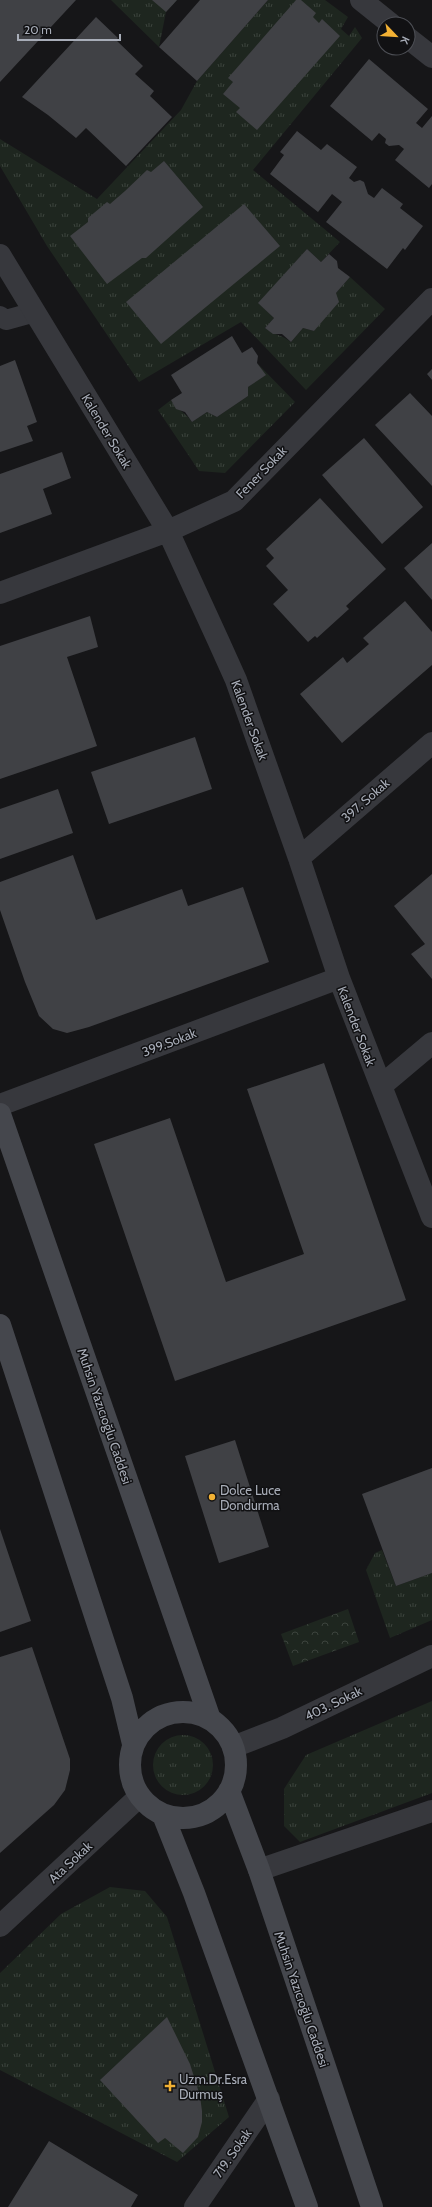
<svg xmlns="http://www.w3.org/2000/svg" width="432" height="2207" font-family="Cabin,sans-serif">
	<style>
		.grass { fill: url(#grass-tufts) }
		.park { fill: url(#park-crowns) }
		.building { fill: #404145 }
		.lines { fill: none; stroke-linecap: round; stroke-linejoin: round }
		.service { stroke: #37383d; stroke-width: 20 }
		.minor { stroke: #37383d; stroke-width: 22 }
		.secondary { stroke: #45474d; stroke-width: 22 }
		.poi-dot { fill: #f2b134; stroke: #111113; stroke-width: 1.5 }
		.labels { text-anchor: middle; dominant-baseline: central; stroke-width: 3; stroke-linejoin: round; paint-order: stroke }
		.street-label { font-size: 13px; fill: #a8adb8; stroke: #111113 }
		.poi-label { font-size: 13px; fill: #a8adb8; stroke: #111113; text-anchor: start }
	</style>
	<defs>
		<pattern id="grass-tufts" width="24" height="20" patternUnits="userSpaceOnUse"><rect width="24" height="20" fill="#1e261f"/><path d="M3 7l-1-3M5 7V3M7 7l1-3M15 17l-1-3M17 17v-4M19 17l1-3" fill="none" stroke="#3c433d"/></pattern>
		<pattern id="park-crowns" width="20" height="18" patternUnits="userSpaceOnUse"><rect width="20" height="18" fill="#1e261f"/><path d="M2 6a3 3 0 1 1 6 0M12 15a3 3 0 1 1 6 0" fill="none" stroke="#3c433d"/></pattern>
	</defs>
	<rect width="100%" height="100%" fill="#161618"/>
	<!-- grass -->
	<path class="grass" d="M111 0H177L166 12 159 47Z
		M268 0H325L348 17 341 29 349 36 355 27 362 38 253 170 340 242 321 262 307 249 259 303 274 318 265 328C274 335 282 335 291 342L303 328 314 331 336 293 350 277 385 309 306 390 241 322 139 382 47 246 0 166V139L97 199 181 110 197 81Z
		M257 363 295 402 225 473 199 471 158 410 171 400C177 410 185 412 192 422L207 412 217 417 248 396V387L265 375Z
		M382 1550 396 1586 432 1573V1620L390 1638 366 1570 375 1553Z
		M432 1701V1793L300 1842 284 1826V1789L306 1755Z
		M153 1765a30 30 0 1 1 60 0a30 30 0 1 1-60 0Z
		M110 1887 145 1891 167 1917 229 2117 177 2162 0 2070V1973L61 1914Z"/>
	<!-- park -->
	<path class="park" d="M348 1609 359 1642 293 1666 281 1634Z"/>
	<!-- building -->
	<path class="building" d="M0 0H76L0 82Z
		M152 0H177L166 12Z
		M200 0H268L197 81 159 47Z
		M296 0H301L316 13 313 17 319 23 322 19 340 36 257 130 236 112 240 108 223 94 233 82 228 78Z
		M96 17 118 38 116 40 143 66 135 74 154 91 150 96 172 117 126 166 86 128 76 138 48 115 22 97Z
		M369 59 428 109 416 123 422 128 432 116V184L429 188 395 160 404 149 399 145 389 146 385 143 386 139 379 133 372 141 330 106Z
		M297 131 321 150 327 144 357 167 349 178 354 182 360 180 364 182 368 194 374 198 382 188 403 204 400 208 423 226 405 250 403 248 387 269 326 222 342 202 332 194 318 212 270 174 284 155 280 152Z
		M164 161 203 207 146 258H142L107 284 70 236 88 222V218L107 202 110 204 125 191 147 170 151 172Z
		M244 204 280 246 161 344 126 302Z
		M307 249 321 262 329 254 337 261 338 268 350 277 336 293 339 302 314 331 303 328 291 342 282 334H273L265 328 274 318 258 303Z
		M232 336 242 353 252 347 258 356 257 363 266 375 248 387V396L217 417 207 412 192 422 185 412 176 409 171 400 182 393 171 375Z
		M15 360 37 422 27 426 33 441 0 452V366Z
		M432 369V380L427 374Z
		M410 393 432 416V486L375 425Z
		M364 438 423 507 382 544 322 475Z
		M62 452 71 478 43 489 52 514 0 533V474Z
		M320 498 386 569 346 606 349 609 317 638 315 636 308 642 273 604 288 590 266 566 274 558 266 549Z
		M432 543V600L404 568Z
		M405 601 432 632V665L342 743 300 694 343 657 347 663 369 644 363 638Z
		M90 616 98 647 67 657 97 746 0 779V646Z
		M195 737 212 789 109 824 91 772Z
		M58 789 73 833 0 859V809Z
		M73 855 96 920 182 889 188 906 243 887 269 962 89 1027 67 1033 53 1029 39 1016 25 982 0 910V882Z
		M432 874V979L411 954 425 944 394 906Z
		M324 1063 406 1300 175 1381 94 1144 170 1118 226 1282 304 1254 247 1089Z
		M235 1440 269 1547 219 1563 185 1456Z
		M432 1468V1573L396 1586 362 1494Z
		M0 1529 31 1621 0 1632Z
		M32 1647 70 1759V1770L65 1790 54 1805 0 1853V1657Z
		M167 2017 190 2064 200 2096 202 2111V2122L198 2137 183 2153 165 2138 158 2143 100 2080Z
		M49 2141 138 2195 131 2207H8Z"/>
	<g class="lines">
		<!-- service -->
		<path class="service" d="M0 316 6 320 35 312"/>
		<!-- minor -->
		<path class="minor" d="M361 0 391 24
			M408 38 432 57
			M0 255 168 531 218 640 236 680 299 858 339 978 432 1217
			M0 593 168 531 234 501 432 299
			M299 858 432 743
			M381 1086 432 1043
			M0 1105 339 978
			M233 1747 282 1728 432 1656
			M259 1870 432 1811
			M0 1926 139 1797
			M195 2207 269 2099"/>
		<!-- secondary -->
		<path class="secondary" d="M0 1114 210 1719
			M0 1325 122 1698 133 1744
			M130 1765a53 53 0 1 1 106 0a53 53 0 1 1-106 0Z
			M229 1791 259 1870 372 2207
			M163 1815 194 1893 307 2207"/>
	</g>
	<!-- markers -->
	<g class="poi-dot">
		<circle cx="212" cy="1497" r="4"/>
		<path d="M168 2080h4v4h4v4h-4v4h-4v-4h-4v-4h4z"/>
	</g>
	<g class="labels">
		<!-- street labels -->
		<g class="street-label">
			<text transform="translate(107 431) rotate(59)">Kalender Sokak</text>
			<text transform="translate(261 472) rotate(-46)">Fener Sokak</text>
			<text transform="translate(250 720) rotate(70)">Kalender Sokak</text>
			<text transform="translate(365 800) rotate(-41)">397. Sokak</text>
			<text transform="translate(357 1026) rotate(69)">Kalender Sokak</text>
			<text transform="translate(169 1042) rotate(-21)">399.Sokak</text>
			<text transform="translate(105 1416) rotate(71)">Muhsin Yazıcıoğlu Caddesi</text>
			<text transform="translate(333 1703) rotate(-26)">403. Sokak</text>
			<text transform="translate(70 1862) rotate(-43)">Ata Sokak</text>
			<text transform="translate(302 1999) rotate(71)">Muhsin Yazıcıoğlu Caddesi</text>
			<text transform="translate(232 2153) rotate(-55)">719. Sokak</text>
		</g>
		<!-- poi labels -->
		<g class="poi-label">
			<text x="220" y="1490">Dolce Luce<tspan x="220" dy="15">Dondurma</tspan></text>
			<text x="179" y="2079">Uzm.Dr.Esra<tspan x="179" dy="15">Durmuş</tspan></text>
		</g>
	</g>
	<!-- north arrow -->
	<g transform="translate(396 36) rotate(115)"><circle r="19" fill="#111113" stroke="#4d4f55"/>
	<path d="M0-3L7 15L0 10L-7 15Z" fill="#f2b134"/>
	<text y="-6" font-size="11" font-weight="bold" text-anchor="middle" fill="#a8adb8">K</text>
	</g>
	<!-- scale -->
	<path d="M18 34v6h102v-6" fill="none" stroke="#a8adb8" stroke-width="2"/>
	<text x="24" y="34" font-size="12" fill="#a8adb8" stroke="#111113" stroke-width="3" paint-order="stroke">20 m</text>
</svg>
